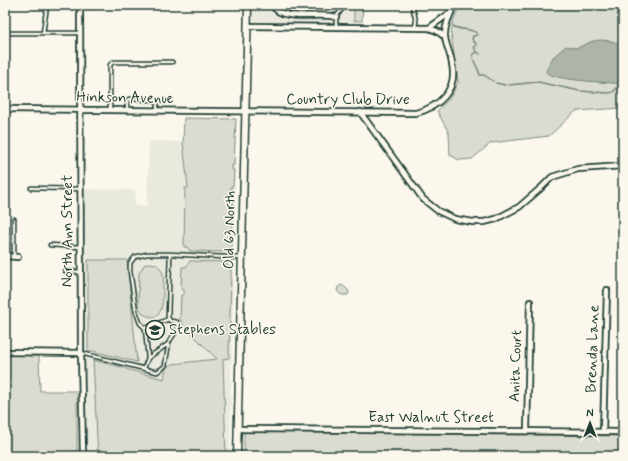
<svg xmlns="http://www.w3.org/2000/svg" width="628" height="461" font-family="Mynerve,sans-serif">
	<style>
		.built { fill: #eae9de }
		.green { fill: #dbdcd1; stroke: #7d8c82 }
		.water { fill: #adb4aa; stroke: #74847b }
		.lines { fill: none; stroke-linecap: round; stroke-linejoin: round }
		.stream { stroke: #74847b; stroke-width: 1.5 }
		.lane-casing { stroke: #1f3d34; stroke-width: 5.5 }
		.street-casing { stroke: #1f3d34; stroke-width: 8 }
		.secondary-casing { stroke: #1f3d34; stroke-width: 9 }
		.lane { stroke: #fbf7ec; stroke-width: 2.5 }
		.street { stroke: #fbf7ec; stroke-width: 4.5 }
		.secondary { stroke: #fbf7ec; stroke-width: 6 }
		.labels { text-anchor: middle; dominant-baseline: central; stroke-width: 3; stroke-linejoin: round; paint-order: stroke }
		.street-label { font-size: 15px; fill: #1f3d34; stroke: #fbf7ec }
		.poi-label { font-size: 15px; fill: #1f3d34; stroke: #fbf7ec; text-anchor: start }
	</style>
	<rect width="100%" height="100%" fill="#fbf7ec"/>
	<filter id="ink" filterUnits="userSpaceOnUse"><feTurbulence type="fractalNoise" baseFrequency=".025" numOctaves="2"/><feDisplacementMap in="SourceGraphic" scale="8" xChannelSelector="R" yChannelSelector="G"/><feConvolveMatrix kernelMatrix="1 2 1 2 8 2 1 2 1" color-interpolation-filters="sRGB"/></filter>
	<g filter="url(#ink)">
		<!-- built -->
		<path class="built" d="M248 5H354L355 27 247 26Z
			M184 118 236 119 230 456H77L81 189 136 190 135 205 147 206 149 141 183 142Z"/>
		<!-- green -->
		<path class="green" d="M354 5H363L362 21H354Z
			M460 5H623V108L576 111 549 136 491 143 472 159 459 160 450 155 449 133 437 111 450 98 458 82 451 34 453 21Z
			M184 118 236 119 234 165H232V170H234L233 186H231V192H233V207L231 208V213H233L232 229H230V234H232V246L225 252 190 251 187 247H184L185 188H188L183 142Z
			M88 260H127L137 362 88 350Z
			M190 261 224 262 231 269 229 358 223 359 226 456H98L93 360 125 368 126 369 164 379 166 367 172 364 217 359 184 326 180 319 181 295H184V290L181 289 182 267H186Z
			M149 263C153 263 157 264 160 268 165 273 163 283 163 289 163 302 163 325 143 314L138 306 139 273 144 265Z
			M342 285 349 291 348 295H341L337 291 338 287Z
			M5 355 39 356 40 391H77V456H5Z
			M244 432 621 436V434H623V456H244Z"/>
		<!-- water -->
		<path class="water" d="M600 40 612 41 623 45V84C606 82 559 81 547 73L546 71 553 57 566 46 577 48 593 41Z"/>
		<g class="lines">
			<!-- stream -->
			<path class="stream" d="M453 26C461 31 470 28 477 33L478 35 473 36 472 39 477 45 474 47 476 51 480 54
				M477 52 473 54C472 62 478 66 480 75H484L493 81
				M496 83 505 85
				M509 85 538 82 580 91 608 93 613 92 617 88 619 82"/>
			<defs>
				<path id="lane" d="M412 5 416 21 415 28
					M336 26V17L345 5
					M5 33H80
					M43 33 47 5
					M110 110V65L113 62H172
					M127 110V101L129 99 156 100 157 103V110
					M31 188 80 189
					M50 245 80 247
					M14 256V219
					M65 271 80 272
					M145 328 140 323 136 312 130 271V263L135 257 147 254H170
					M81 353 157 372 165 366 169 342 178 328 177 322 170 321 168 317 170 254 241 258
					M148 358 145 328 169 319
					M144 368 148 358 168 344"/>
				<path id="street" d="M80 5 81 353 83 456
					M272 5C283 23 317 12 336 17
					M247 26 429 28 437 31 445 37
					M429 28 450 13
					M5 109 416 113C439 107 458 90 452 64 451 55 446 46 445 37 444 27 450 14 455 5
					M360 112 423 199 438 211 455 219 473 222H484L496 219 519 207 541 188 552 177 578 169 623 166
					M5 256 18 257
					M5 352 81 353
					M238 429 623 432
					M527 431 530 302
					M603 432 607 290"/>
				<path id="secondary" d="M237 456 248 5"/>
			</defs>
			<!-- lane casing -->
			<use href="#lane" class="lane-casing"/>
			<!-- street casing -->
			<use href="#street" class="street-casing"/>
			<!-- secondary casing -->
			<use href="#secondary" class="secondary-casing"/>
			<!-- lane -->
			<use href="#lane" class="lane"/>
			<!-- street -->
			<use href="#street" class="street"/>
			<!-- secondary -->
			<use href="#secondary" class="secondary"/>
		</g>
	</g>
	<!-- icons -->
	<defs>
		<symbol id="school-ring" viewBox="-11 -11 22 22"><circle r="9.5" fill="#fbf7ec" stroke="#1f3d34" stroke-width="1.5"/><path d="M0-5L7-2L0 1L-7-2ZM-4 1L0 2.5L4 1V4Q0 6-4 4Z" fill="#1f3d34"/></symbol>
	</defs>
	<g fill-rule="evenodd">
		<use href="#school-ring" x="144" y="319" width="22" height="22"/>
	</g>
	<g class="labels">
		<!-- street labels -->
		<g class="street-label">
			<text transform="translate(125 98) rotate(1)">Hinkson Avenue</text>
			<text x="348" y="100">Country Club Drive</text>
			<text transform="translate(230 230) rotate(-89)">Old 63 North</text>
			<text transform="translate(68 231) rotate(-90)">North Ann Street</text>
			<text transform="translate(593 349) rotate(-88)">Brenda Lane</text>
			<text transform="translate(516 366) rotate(-88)">Anita Court</text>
			<text x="431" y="418">East Walnut Street</text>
		</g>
		<!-- poi labels -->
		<g class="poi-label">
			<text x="169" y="330">Stephens Stables</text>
		</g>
	</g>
	<!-- margin -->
	<rect width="628" height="461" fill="none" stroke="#fbf7ec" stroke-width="20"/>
	<rect x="10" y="10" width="608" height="441" fill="none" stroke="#1f3d34" stroke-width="1.5" filter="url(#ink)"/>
	<!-- north arrow -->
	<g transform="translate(590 423)" stroke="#fbf7ec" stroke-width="3" paint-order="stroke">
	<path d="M0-3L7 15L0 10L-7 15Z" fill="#1f3d34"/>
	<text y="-6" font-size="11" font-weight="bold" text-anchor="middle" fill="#1f3d34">N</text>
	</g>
</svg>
